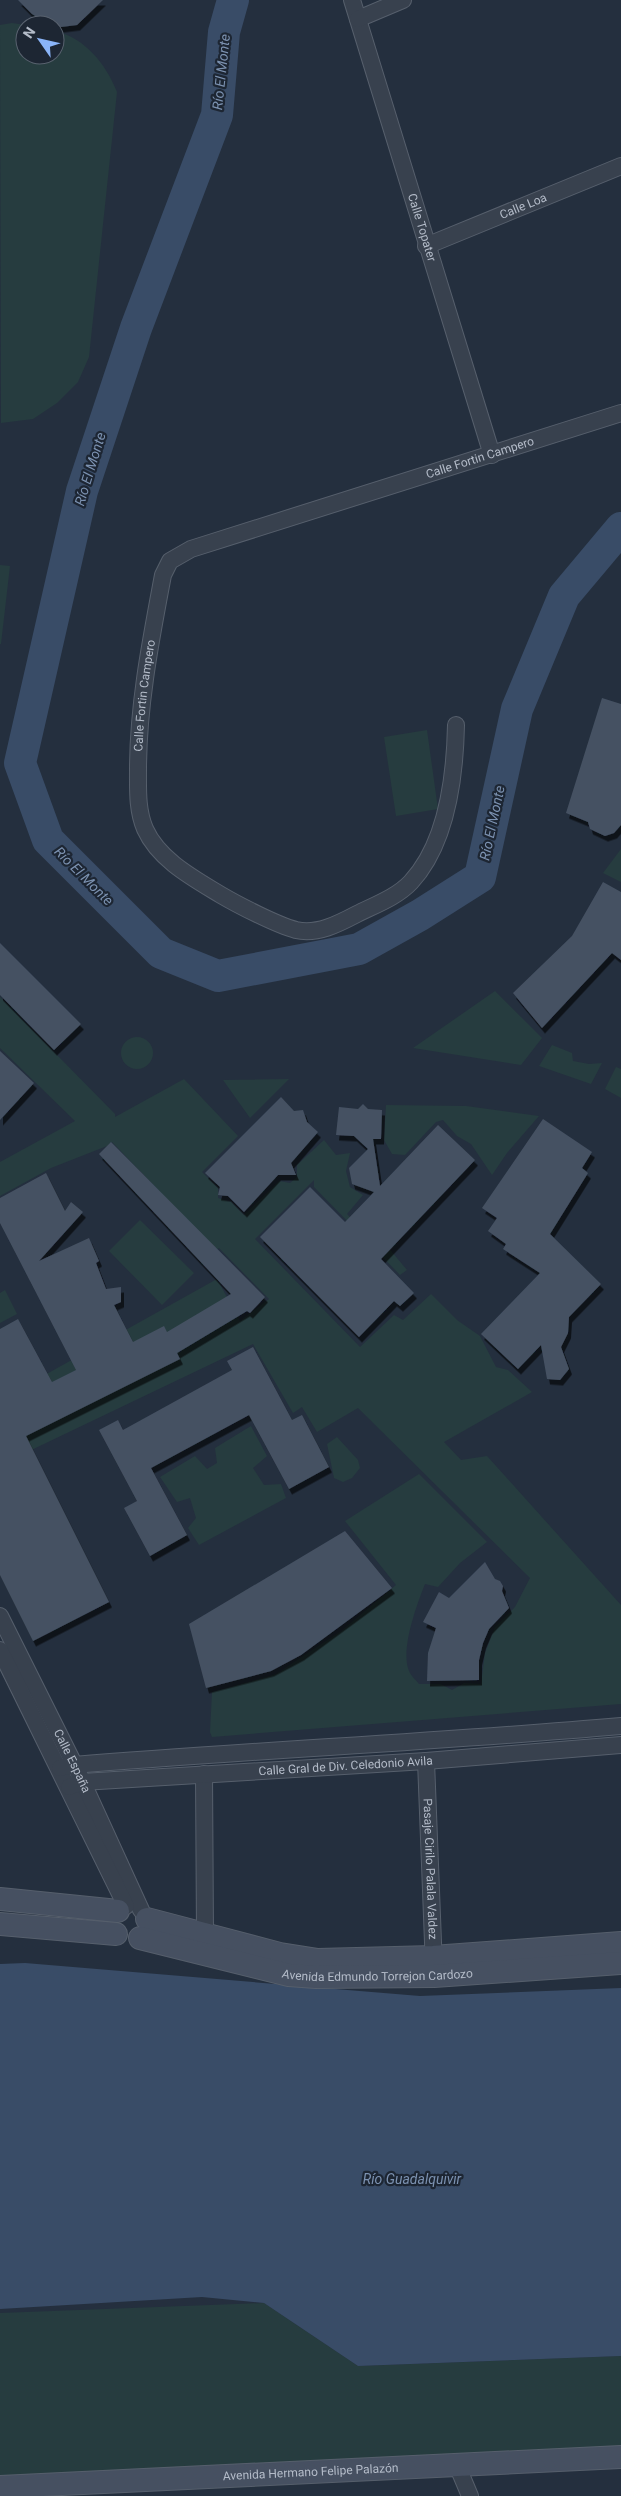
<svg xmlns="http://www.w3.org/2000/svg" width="621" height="2496" font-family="Roboto,sans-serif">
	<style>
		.green { fill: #263c3f }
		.water { fill: #394c67 }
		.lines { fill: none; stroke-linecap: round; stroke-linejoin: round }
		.river { stroke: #394c67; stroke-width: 32 }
		.building { fill: #455162; filter: url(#shadow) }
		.street-casing { stroke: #565f6c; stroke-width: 18 }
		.secondary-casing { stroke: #565f6c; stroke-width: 24 }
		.street { stroke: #38414e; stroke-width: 16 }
		.secondary { stroke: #465061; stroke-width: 22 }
		.labels { text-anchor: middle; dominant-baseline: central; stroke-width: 4.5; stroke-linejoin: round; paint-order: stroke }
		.street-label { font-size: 12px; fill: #b4bcc9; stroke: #1d2633 }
		.water-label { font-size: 14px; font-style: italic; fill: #7c92b1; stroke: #1d2633 }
	</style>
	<defs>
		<filter id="shadow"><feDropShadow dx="3" dy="5.5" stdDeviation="0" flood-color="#0009"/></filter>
	</defs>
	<rect width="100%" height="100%" fill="#242f3e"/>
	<!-- green -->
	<path class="green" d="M12 23 26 25 25 55H55V31C85 38 106 64 117 92L89 357 78 382 57 403 33 419 1 423 0 25Z
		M0 565 10 566 1 644H0Z
		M427 730 438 809 396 816 384 737Z
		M621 849V882L603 873Z
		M495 991 542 1038 521 1065 413 1048Z
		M0 997 115 1114V1117L184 1079 238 1136 202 1172 218 1188V1198L231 1202 244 1215 279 1181 290 1183 297 1177V1165L324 1140 336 1155 350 1153 346 1171 350 1187 363 1195 347 1214 361 1228 382 1240 407 1270 400 1275 314 1187V1180L255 1239 360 1347 394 1315 403 1320 431 1294 457 1320 480 1336 496 1367 508 1370 532 1392 444 1442 461 1460 487 1456 621 1605V1704L212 1737 210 1732 212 1692 276 1674 341 1631 396 1585 345 1521 419 1474 487 1542 460 1563 438 1587 425 1584C417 1604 400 1650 409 1671 411 1676 416 1680 419 1684H441L452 1690 464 1683 481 1684 485 1653 495 1627 515 1607 530 1578 358 1408 317 1432 302 1407 293 1413 253 1344 0 1465 43 1376 217 1279 240 1321 269 1299 219 1248 216 1250 112 1142 107 1146 51 1168 0 1196V1162L75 1121 0 1048Z
		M121 1053a16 16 0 1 1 32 0a16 16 0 1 1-32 0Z
		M552 1045 572 1053 573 1061 589 1064 602 1063 591 1084 539 1066Z
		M616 1067 621 1069V1098L605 1089Z
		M289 1079 250 1118 223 1080Z
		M386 1105 466 1106 539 1116 507 1153 492 1175 471 1144 457 1136 443 1120 436 1122 405 1155 392 1154 384 1140Z
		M140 1220 194 1273 162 1305 109 1251Z
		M5 1290 17 1314 0 1323V1293Z
		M251 1426 267 1456 253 1468 264 1485 281 1484 286 1498 199 1545 188 1528 196 1518 190 1498 177 1502 160 1477 195 1456 207 1469 217 1463 215 1448Z
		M337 1437 358 1460 360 1468 352 1478 343 1482 334 1478 327 1444Z
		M264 2303 358 2366 621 2356V2446L0 2476V2313Z"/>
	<!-- water -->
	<path class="water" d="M25 1963 420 1996 621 1988V2356L358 2366 264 2303 202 2297 0 2309V1964Z"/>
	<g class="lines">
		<!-- river -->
		<path class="river" d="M233 0 224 32 217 115 136 328 82 491 20 763 48 840 161 953 218 976 359 949 420 915 480 877 517 709 564 596 621 528"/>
	</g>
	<!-- building -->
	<path class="building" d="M18 0H103L77 25 61 27 45 22 32 14Z
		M602 698 621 704V825L614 833 605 836 590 829 588 822 566 813Z
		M603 882 621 892V960L612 953 542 1028 513 993 572 936Z
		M0 943 81 1024 54 1050 0 995Z
		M0 1051 34 1083 0 1120Z
		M281 1097 294 1111 303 1110 307 1122 318 1132 291 1163 296 1175H278L244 1212 228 1196 218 1195 220 1187 205 1173Z
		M363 1104 368 1109 382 1110 381 1139H373L380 1186 438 1125 475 1160 381 1259 414 1293 400 1306 394 1301 359 1337 260 1237 310 1187 345 1222 374 1192 352 1184 349 1168 368 1149 354 1136 336 1135 339 1107 358 1109Z
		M543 1119 592 1152 582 1168 588 1173 550 1234 601 1284 569 1317 568 1333 561 1347 569 1369 560 1380 547 1379 541 1345 518 1369 481 1334 540 1273 503 1249 506 1244 488 1231 497 1218 482 1208Z
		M111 1142 265 1297 250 1313 247 1311 177 1353 180 1359 26 1436 109 1602 33 1641 0 1575V1329L18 1319 52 1382 76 1370 0 1223V1198L46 1173 65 1211 71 1202 83 1212 39 1261 89 1238 99 1261 96 1263 106 1289 121 1287V1302L114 1305 133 1342 164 1326 167 1332 231 1294 99 1154Z
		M253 1347 292 1420 302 1415 329 1467 289 1489 249 1415 151 1468 187 1535 150 1556 124 1508 137 1501 99 1430 118 1420 123 1430 232 1370 227 1361Z
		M345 1531 392 1588 301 1655 271 1671 206 1688 189 1624Z
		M485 1562 495 1579 500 1581 503 1586 502 1591 509 1608 489 1629 483 1643 479 1660V1680L427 1681 428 1653 436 1628 423 1622 439 1592 449 1598Z"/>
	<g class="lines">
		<defs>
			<g id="street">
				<path id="s1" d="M352 0 492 455"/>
				<path d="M358 19 403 0"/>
				<path id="s2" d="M426 246 621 166"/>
				<path id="s3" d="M456 725C455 775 447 843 411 882 397 897 375 905 357 914 338 924 317 935 296 930 277 925 238 905 221 895 193 878 159 860 145 829 137 810 138 790 138 770 138 704 151 639 163 575L170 561 191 549 621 413"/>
				<path id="s4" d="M0 1616 77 1770 141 1910"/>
				<path d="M0 1650 126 1906"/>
				<path id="s5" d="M426 1761 434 1968"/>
				<path d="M60 1768 74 1765C256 1750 439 1742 621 1726"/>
				<path d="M204 1774 205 1935"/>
				<path id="s6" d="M69 1787 82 1782 426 1761 621 1745"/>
				<path d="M457 2465 470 2496"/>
			</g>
			<g id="secondary">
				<path d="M0 1899 118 1911"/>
				<path d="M147 1919 280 1954 318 1960 433 1957 621 1943"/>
				<path d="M0 1924 116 1934"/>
				<path id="s7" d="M140 1938 289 1975 316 1977 434 1976 621 1963"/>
				<path id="s8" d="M0 2487 621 2457"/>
			</g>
		</defs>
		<!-- street casing -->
		<use href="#street" class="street-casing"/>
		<!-- secondary casing -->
		<use href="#secondary" class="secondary-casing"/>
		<!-- street -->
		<use href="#street" class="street"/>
		<!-- secondary -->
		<use href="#secondary" class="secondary"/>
	</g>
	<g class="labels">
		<!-- street labels -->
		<g class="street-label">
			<text stroke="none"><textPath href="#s2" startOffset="105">Calle Loa</textPath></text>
			<text stroke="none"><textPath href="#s1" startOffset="238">Calle Topater</textPath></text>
			<text stroke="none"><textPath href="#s3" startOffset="1079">Calle Fortin Campero</textPath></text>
			<text stroke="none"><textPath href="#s3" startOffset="614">Calle Fortin Campero</textPath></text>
			<text stroke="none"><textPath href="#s4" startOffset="162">Calle España</textPath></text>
			<text stroke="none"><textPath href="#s6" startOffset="278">Calle Gral de Div. Celedonio Avila</textPath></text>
			<text stroke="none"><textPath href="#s5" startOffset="108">Pasaje Cirilo Palala Valdez</textPath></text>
			<text stroke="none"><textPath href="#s7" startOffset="242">Avenida Edmundo Torrejon Cardozo</textPath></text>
			<text stroke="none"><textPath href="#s8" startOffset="311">Avenida Hermano Felipe Palazón</textPath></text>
		</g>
		<!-- water labels -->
		<g class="water-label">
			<text transform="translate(221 72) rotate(-84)">Río El Monte</text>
			<text transform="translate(90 469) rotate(-73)">Río El Monte</text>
			<text transform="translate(492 823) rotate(-78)">Río El Monte</text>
			<text transform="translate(84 876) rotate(45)">Río El Monte</text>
			<text x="412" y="2179">Río Guadalquivir</text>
		</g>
	</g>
	<!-- north arrow -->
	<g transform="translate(40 40) rotate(304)"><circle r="24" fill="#1d2633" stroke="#59626f"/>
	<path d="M0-4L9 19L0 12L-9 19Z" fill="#8ab4f8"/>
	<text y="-8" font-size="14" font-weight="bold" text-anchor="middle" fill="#b4bcc9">N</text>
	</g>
</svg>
